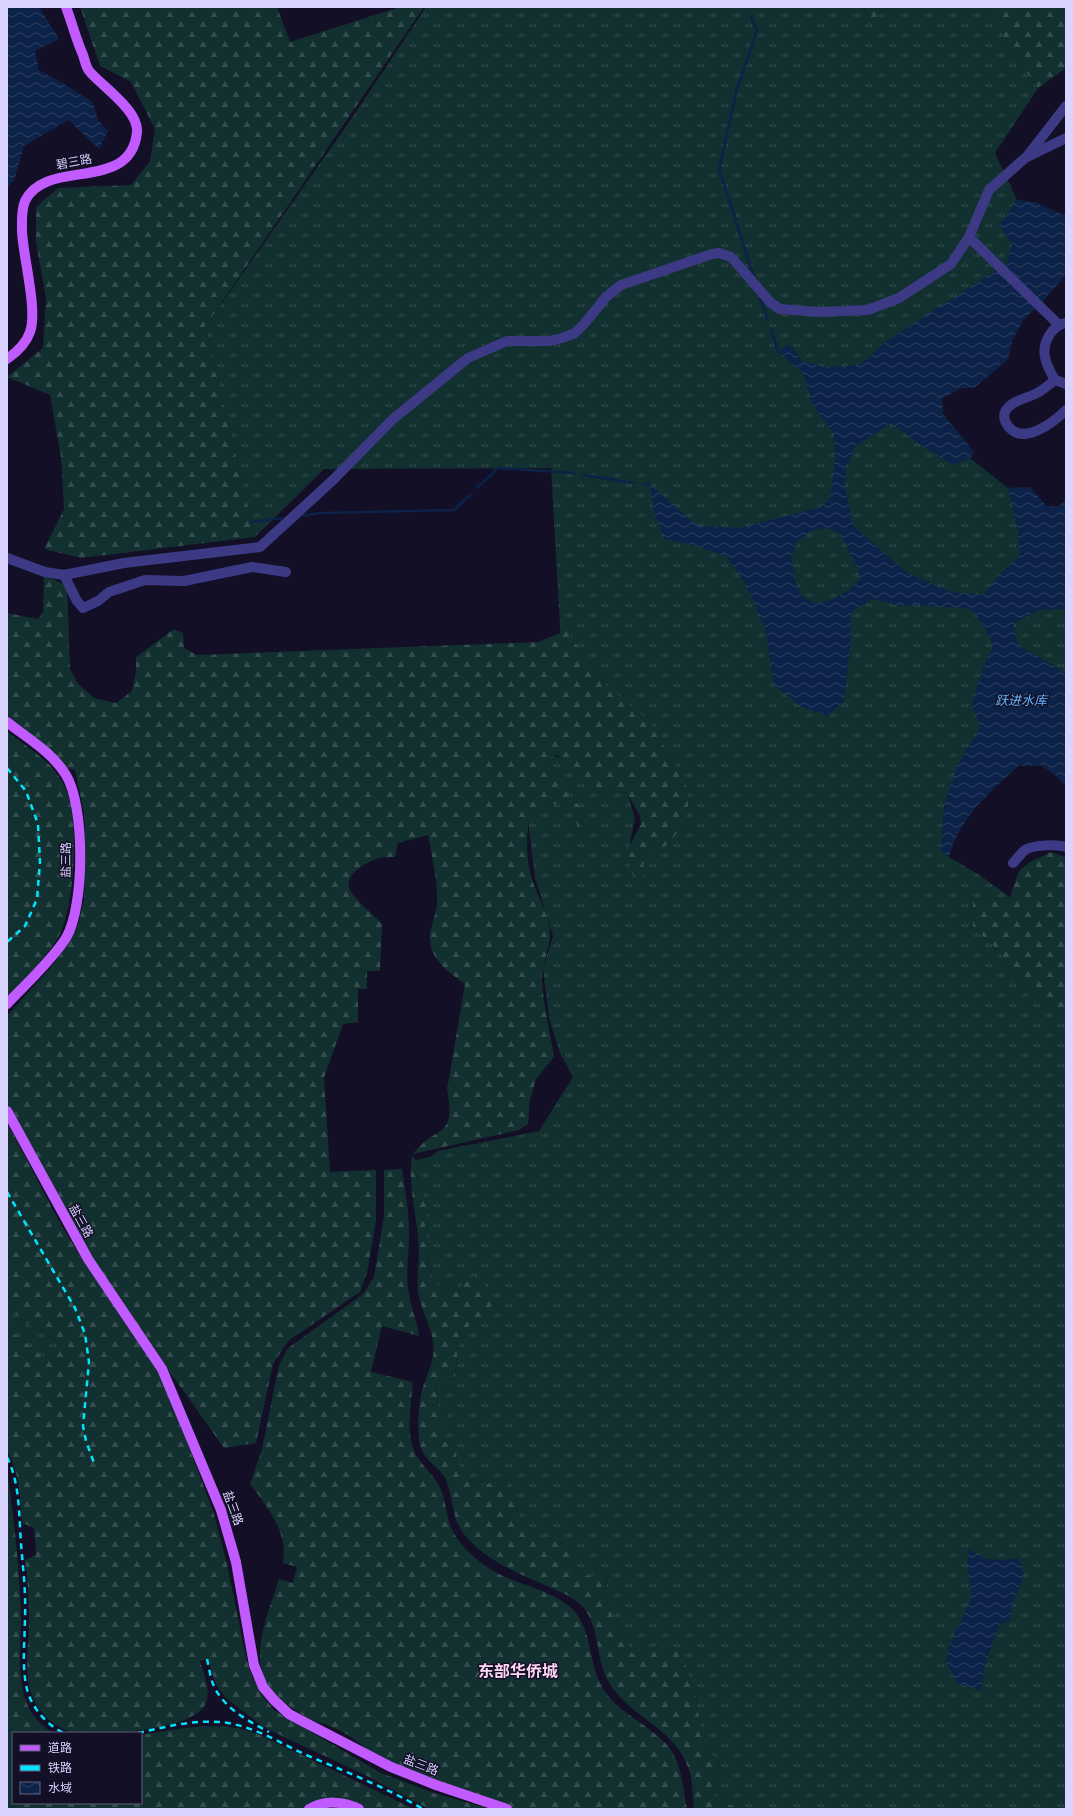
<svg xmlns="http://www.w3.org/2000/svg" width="1073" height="1816" font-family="'Fira Sans','Noto Sans SC',sans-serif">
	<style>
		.grass { fill: url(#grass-tufts) }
		.forest { fill: url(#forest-firs) }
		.water { fill: url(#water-waves); fill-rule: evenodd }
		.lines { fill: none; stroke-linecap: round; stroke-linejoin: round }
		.stream { stroke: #0c2248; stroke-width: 2.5 }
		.minor { stroke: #3d3a85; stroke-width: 10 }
		.major { stroke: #c25bff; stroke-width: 10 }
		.rail { stroke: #00e5ff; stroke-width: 2.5; stroke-dasharray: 6 5; stroke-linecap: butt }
		.labels { text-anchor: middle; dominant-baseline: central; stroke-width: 3; stroke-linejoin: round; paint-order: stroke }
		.street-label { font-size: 12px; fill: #d9d4ff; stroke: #130f26 }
		.water-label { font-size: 13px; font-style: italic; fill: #62b6ff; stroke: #130f26 }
		.district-label { font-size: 16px; font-weight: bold; fill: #ffd6f0; stroke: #130f26 }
	</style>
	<defs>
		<pattern id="grass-tufts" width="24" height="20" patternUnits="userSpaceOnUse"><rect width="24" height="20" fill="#12302f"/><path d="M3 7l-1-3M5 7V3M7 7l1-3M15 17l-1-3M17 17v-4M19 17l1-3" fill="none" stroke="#344d4e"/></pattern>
		<pattern id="forest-firs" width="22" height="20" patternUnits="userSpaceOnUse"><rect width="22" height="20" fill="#12302f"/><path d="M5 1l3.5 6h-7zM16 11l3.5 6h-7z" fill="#344d4e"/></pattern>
		<pattern id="water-waves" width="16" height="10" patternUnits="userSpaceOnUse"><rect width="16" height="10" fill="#0c2248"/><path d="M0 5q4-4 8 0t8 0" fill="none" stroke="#2f4163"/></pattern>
	</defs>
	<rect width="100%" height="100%" fill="#130f26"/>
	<!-- grass -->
	<path class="grass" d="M426 7H861L873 19 889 7H993L1002 20V40L1038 88 995 153 1017 200 1036 203 1066 216V274L1044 300 1023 320 1012 341 1008 359 975 387 962 388 942 398 943 414 974 452 970 458 1008 488 1030 487 1047 507 1059 506 1066 500V786L1059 778 1041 765 1018 766C990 792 958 819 949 857L978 874 1010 897 973 901V927L1000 952 1019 984 1049 1011 1066 1015V1809H742L718 1801 711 1789 720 1764 703 1744 695 1691 657 1646 633 1654 608 1606 606 1574 581 1576 575 1572 571 1546 541 1536 519 1519 516 1498 475 1488 456 1461 457 1448 436 1435 438 1405 436 1388 455 1376 460 1332 489 1311 466 1279 458 1291 445 1289 434 1283 428 1255 425 1230 428 1208 418 1185 416 1160 432 1156 438 1151 539 1131 573 1077 560 1053 549 1018 543 969 553 936 535 878 527 813 547 752 627 791 635 819 629 847 665 839 561 643 551 468 324 469 255 537 205 327 354 115Z
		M7 1304C17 1320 45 1334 61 1344L47 1361 18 1336 7 1329Z"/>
	<!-- forest -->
	<path class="forest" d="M80 7H277L290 42 400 7H424L205 327 255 537 81 558 44 549 64 509 61 457 50 395 7 377 43 348 46 298 36 242V207L58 188 131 185 150 161 155 129 131 82 100 66Z
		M861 7H889L873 19Z
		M993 7H1066V68L1038 88 1002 40V20Z
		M44 575 67 586 70 669 78 684 94 698 116 703 132 691 136 671V657L174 629 183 633 184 648 197 655 538 642 567 630 582 653 605 684 648 720 684 778 688 797V810L684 822 670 843 660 850 650 854 644 862 642 879 635 880 627 859 626 853 641 824 640 816 627 793 612 787H596L591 784 557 755 551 756C546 761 546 765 548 772L581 808 586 823 583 831 578 830 575 815C564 806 553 800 539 805 530 809 528 820 528 828 526 846 527 865 533 882 538 898 549 914 550 931 551 947 542 963 542 979 543 1005 550 1031 554 1057L536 1079 530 1100 528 1124 519 1130 413 1154C435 1124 457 1140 447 1090L465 984C449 973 429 959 430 937 430 926 436 916 437 904 438 881 432 857 428 835L398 843 395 857C390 857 384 857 379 858 366 862 341 876 351 892 357 901 374 915 382 924L380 971H367V989H358V1022L343 1024 324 1078 330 1172 376 1170V1221L367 1273 360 1292 288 1341 273 1364 256 1443 224 1448 118 1299 75 1230 7 1104V1016L51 967 69 943 79 922 84 899 85 834 84 813 75 770 65 768 7 719V613L38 619 43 612Z
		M7 731C19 741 45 758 54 770 62 780 68 792 71 805 77 837 74 907 59 936 46 959 24 979 7 999Z
		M1051 852 1066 857V1015L1049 1011 1019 984 1000 952 973 927V901L1010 897 1019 871 1030 862Z
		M7 1122 54 1212 80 1256 158 1368 166 1385 214 1514 227 1564 246 1657 252 1676 261 1694 274 1710 381 1773 434 1793 490 1809H429L363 1774 286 1738 262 1726 226 1698 219 1689 214 1679 208 1659 200 1661C204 1674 212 1693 205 1705 190 1730 118 1733 93 1733 86 1733 78 1734 71 1732 57 1728 42 1716 35 1702 22 1678 29 1647 29 1621 29 1601 28 1581 25 1560L36 1555 34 1528 22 1523C20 1500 20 1472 7 1452V1329L18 1336 47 1360 61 1344C45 1334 17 1320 7 1304Z
		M412 1156 416 1160 418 1185 428 1208 425 1230 428 1255 434 1283 445 1289 458 1291 466 1279 476 1275C484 1282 498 1299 489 1311 486 1316 467 1328 460 1332L455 1376 436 1388 438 1405 450 1412 436 1435 457 1448 456 1461 475 1488 505 1478 516 1498 519 1519 541 1536 571 1546 575 1572 582 1576 606 1573 608 1606 633 1654 657 1646 670 1647 682 1656 695 1691 703 1744 720 1764 711 1789 718 1801 742 1809H694C692 1795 693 1779 688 1767 673 1726 626 1716 607 1679 595 1656 600 1621 579 1603 569 1595 556 1590 545 1585 516 1573 479 1557 461 1530 451 1514 453 1494 445 1478 438 1466 425 1461 421 1448 416 1434 419 1404 422 1390 427 1373 436 1359 433 1341 431 1327 423 1314 420 1300 415 1284 419 1266 419 1249 418 1221 407 1183 412 1156Z
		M402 1169C405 1190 409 1211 409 1233 409 1251 406 1270 408 1288 410 1305 417 1319 419 1336L382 1326 371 1372 413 1382C411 1406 404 1437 418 1458 426 1470 436 1477 441 1490 446 1501 446 1514 450 1525 457 1544 474 1558 490 1569 513 1584 548 1588 569 1606 592 1625 588 1658 600 1683 613 1711 648 1723 668 1746 682 1763 683 1789 687 1809H512L376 1759C364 1745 349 1734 332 1727 326 1724 318 1723 312 1720 303 1716 294 1710 287 1704 279 1698 272 1692 267 1685 249 1656 270 1608 279 1579L293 1583 297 1567 283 1563C289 1533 267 1507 250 1484L262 1449 279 1365 288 1348 363 1294 374 1277 384 1216V1170Z
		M7 1470C14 1519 20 1570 21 1619 21 1646 17 1672 25 1698 30 1714 39 1724 53 1733H13V1803H141V1735C179 1729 223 1719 260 1735L414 1809H367L349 1801 306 1809H7Z"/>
	<!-- water -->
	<path class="water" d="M7 7H39L59 39 35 51 39 70 61 82 93 102 98 120 108 131 99 149 68 120 24 146 14 181 7 187Z
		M1017 200 1036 203 1066 216V274L1044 300 1023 320 1012 341 1008 359 975 387 962 388 942 398 943 415 974 452 970 458 953 465 918 443 891 423 854 447 846 469 845 487 853 526 907 573 952 592 983 595 1001 573 1020 556 1018 530 1008 488 1030 487 1047 507 1059 506 1066 500V609L1039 610 1013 623 1018 645 1066 673V786L1059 778 1041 765 1018 766C990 792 958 819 949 857L941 850 944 806 957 767 980 727 972 703 983 668 992 649 991 639 977 616 970 609 921 605H896L873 599 851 612V638L844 701 828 716 802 707 774 685 766 632 746 584 726 556 690 544 665 539 654 513 650 485 698 526 740 528 821 507 828 501 831 491 835 457 834 434 813 405 802 371 778 352 789 344 802 361 824 367 860 365 887 341 1007 263 1012 244 999 225ZM827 528 840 533 859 570 860 580C849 590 832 604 815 603 811 602 805 598 801 596L794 576 791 557 798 541 812 530Z
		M968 1549 986 1559 1002 1560 1019 1558 1024 1575 1012 1605 1010 1621 999 1625 985 1665 981 1690 958 1684 946 1662 949 1647 972 1596 968 1572Z"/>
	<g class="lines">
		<!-- stream -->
		<path class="stream" d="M751 16 757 31 737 89 719 169 754 277
			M760 297 768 320
			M771 330 778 352
			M583 475 634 483
			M643 484 650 485
			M477 488 498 468 574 473
			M298 516 321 513 454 510 470 495
			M251 522 282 518"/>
		<!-- minor -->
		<path class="minor" d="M1028 155 1066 106
			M969 237 1058 324
			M1066 323C1052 325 1042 343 1045 357 1046 365 1051 373 1055 380L1066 384
			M1055 380C1049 385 1043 390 1037 393 1028 398 1010 401 1005 412 1003 417 1005 422 1008 426 1023 446 1053 423 1066 410
			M7 558 45 572 64 575 124 563 260 547 333 480 393 419 468 358 507 341H549L562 338 575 333 584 324 606 297 621 285 712 254 719 253 731 257 771 303 780 309 819 312 868 310 899 298 951 264 969 237 989 190 1025 158 1066 138
			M64 575 77 601 83 608 98 601 109 592 145 580 184 581 252 567 286 572
			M1013 863C1017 859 1022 851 1027 849 1035 845 1057 844 1066 847"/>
		<!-- major -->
		<path class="major" d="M7 359C17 352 26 344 30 332 38 310 23 257 22 231 22 220 21 211 25 201 46 157 131 194 137 132 139 111 103 87 90 72 86 68 85 61 83 55 76 39 72 23 66 7
			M7 722C27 738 52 752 66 775 85 806 85 906 66 938 53 959 25 985 7 1004
			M7 1111 88 1259 162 1369 221 1510 236 1562 254 1665 263 1687 274 1700 289 1714 304 1722 391 1767 436 1785 507 1809
			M309 1809C325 1800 343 1801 359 1809"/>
		<!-- rail -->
		<path class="rail" d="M7 768 26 791 38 824 40 862 37 899 25 926 7 942
			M7 1192 75 1308 85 1334 89 1362 83 1426 86 1441 94 1463
			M7 1457C20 1483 19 1516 21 1544 23 1568 26 1592 25 1617 25 1641 21 1669 28 1693 34 1710 48 1726 64 1733
			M207 1659C209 1667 210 1676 213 1684 222 1707 248 1721 269 1732
			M138 1733C165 1727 191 1720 219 1722 249 1724 277 1741 304 1754 344 1771 385 1787 423 1809"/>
	</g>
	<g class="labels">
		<!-- street labels -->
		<g class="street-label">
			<text transform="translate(74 162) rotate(-11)">碧三路</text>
			<text transform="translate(66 860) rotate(-89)">盐三路</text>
			<text transform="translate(81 1221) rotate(61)">盐三路</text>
			<text transform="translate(233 1508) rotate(70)">盐三路</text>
			<text transform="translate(421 1765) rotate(21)">盐三路</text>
		</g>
		<!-- water labels -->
		<g class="water-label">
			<text x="1021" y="700">跃进水库</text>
		</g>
		<!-- district labels -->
		<g class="district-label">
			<text x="518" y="1671">东部华侨城</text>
		</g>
	</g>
	<!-- border -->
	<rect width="1073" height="1816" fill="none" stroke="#d9d4ff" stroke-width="16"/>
	<!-- legend -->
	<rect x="12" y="1732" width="130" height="72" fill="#130f26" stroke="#625e7d"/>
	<rect x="20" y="1745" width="20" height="6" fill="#c25bff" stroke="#625e7d"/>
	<text x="48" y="1752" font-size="12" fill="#d9d4ff">道路</text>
	<rect x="20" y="1765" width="20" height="6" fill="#00e5ff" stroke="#625e7d"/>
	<text x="48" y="1772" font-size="12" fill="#d9d4ff">铁路</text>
	<rect x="20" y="1782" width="20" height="12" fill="url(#water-waves)" stroke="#625e7d"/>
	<text x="48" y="1792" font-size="12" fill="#d9d4ff">水域</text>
</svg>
